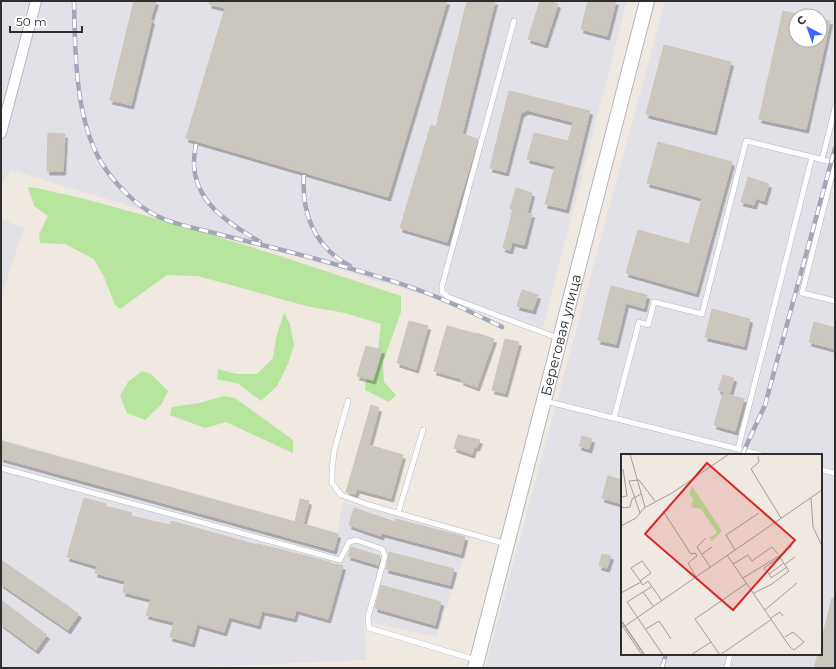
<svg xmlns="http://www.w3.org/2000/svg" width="836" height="669" font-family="Montserrat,sans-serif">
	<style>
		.industrial { fill: #e3e1e8; fill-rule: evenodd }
		.green { fill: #b6e59e }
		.building { fill: #cbc7bf; stroke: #cbc5ba; filter: url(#shadow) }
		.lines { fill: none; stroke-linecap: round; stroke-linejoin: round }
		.lane-casing { stroke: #b4b7c1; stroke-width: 6 }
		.street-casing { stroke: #b4b7c1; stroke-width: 12 }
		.secondary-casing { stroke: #b4b7c1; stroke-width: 16 }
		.lane { stroke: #fff; stroke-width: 5 }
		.street { stroke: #fff; stroke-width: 10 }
		.secondary { stroke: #fff; stroke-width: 14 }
		.rail-casing { stroke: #a3a6b8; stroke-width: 4.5 }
		.rail { stroke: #fff; stroke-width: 3; stroke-dasharray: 9; stroke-linecap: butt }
		.labels { text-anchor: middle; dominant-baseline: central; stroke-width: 3.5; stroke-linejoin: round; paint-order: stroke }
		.street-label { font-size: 14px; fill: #2e2e2e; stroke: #fff }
		.inset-road { fill: none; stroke: #a29e99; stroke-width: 1 }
		.view { fill: #d62828; fill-opacity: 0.15; stroke: #d62828; stroke-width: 2 }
		.inset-edge { fill: none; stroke: #2e2e2e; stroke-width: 2 }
	</style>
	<defs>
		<filter id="shadow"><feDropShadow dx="2.5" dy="4" stdDeviation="0" flood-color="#0004"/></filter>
	</defs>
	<rect width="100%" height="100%" fill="#efe9e1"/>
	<!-- industrial -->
	<path class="industrial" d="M1 1H627L542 331 11 170 1 185Z
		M665 1H835V668H485ZM796 16H820V40H796ZM622 455H821V654H622Z
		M1 219 24 228 1 296Z
		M1 439 338 533 342 502 471 535 436 637 364 621 366 660 200 667V668H1Z"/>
	<!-- green -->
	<path class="green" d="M28 187 37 188 81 198 180 225 280 256 401 296V312L383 362 384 382 396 395 389 402 365 390 366 379 377 357 381 324 345 313 306 306 198 276 167 275 120 309 115 305 104 277 94 259 65 244 40 243 39 234 48 216 34 206Z
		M284 313 290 324 294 345 288 364 277 386 261 401 239 384 217 379 218 369 237 374H257L273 358 276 337Z
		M142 371 151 374 168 391 161 405 145 420 127 413 120 396 128 382Z
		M224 396 235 398 293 440V453L226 422 205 428 170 415 172 407 199 403Z"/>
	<!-- building -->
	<path class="building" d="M134 1H156L150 20H152L131 105 110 100Z
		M210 1H447L388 197 186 138 225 8 209 4Z
		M467 1H495L462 134 478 139 447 242 400 228 431 125 436 127Z
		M540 1H549L558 4 545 44 528 39Z
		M588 1H616L607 36 581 29Z
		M783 11 796 14V40H820V19L830 21 806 129 759 119Z
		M664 45 731 62 714 131 646 114Z
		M509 91 590 111 566 209 545 204 555 166 527 159 534 133 568 141 573 122 527 110 521 113 506 172 490 168Z
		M48 133 65 134 63 171H47Z
		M658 142 732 162 696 293 626 273 638 230 689 244 702 198 647 183Z
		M748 177 769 184 764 201 756 198 754 205 741 202Z
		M516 188 532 193 527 213 532 214 524 245 512 242 510 250 503 248 513 209H510Z
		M611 286 647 295 644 308 626 303 616 344 598 340Z
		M522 290 538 295 533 310 517 306Z
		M712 309 750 319 744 346 705 337Z
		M409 321 428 326 416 369 397 363Z
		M814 322 835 328V349L809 342Z
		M447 326 477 334V333L494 339 477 387 461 381 462 379 434 371Z
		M505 339 519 342 505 393 492 390Z
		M366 346 382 350 373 380 357 376Z
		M723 375 734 378 730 393 718 390Z
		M723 393 744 399 735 431 714 425Z
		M371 405 379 408 369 445 403 455 391 498 357 489 355 494 346 492Z
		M458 435 480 440 477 447H474L472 454 454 448Z
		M582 436 592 439 589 449 579 446Z
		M1 441 295 522 300 499 309 501 303 524 338 534 334 550 1 458Z
		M608 476 622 480V504L602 498Z
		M84 498 106 504 105 506 132 513 131 516 170 525 171 521 257 545 258 544 330 562V563L343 566 328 619 296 610 294 618 262 611 258 625 229 617 224 632 197 624 192 643 170 637 174 622 146 615 151 599 123 592 125 581 95 573 97 566 67 557Z
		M354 508 395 522 396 519 465 537 461 554 382 533 381 536 349 525Z
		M351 547 380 556 378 565 348 556Z
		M389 552 454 569 450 585 386 569Z
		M602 554 611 556 607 568 599 566Z
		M1 560 79 614 68 630 1 584Z
		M381 585 441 602 435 625 375 608Z
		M832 598H835V668H814L818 654H821V642Z
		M1 600 47 635 36 650 1 624Z"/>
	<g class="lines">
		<defs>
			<path id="lane" d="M514 21 442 286V292L448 297 558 338
				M822 160 835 108
				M835 163 802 293 835 301
				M348 401 334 451 332 472V483L341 495 369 505 506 544
				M545 401 762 455
				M614 418 639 322 648 325 654 302 702 314 746 141 812 157
				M738 449 812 157 835 163
				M1 468 340 560 349 542 356 540 382 549 385 556 368 617 369 628 476 660
				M821 470 835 473
				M398 513 423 430
				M727 668 730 654"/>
			<path id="street" d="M1 133 36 1"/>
			<g id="secondary">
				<path id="s1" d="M475 668 647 1"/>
			</g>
		</defs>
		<!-- lane casing -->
		<use href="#lane" class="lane-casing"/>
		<!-- street casing -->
		<use href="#street" class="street-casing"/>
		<!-- secondary casing -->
		<use href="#secondary" class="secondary-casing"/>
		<!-- lane -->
		<use href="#lane" class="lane"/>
		<!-- street -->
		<use href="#street" class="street"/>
		<!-- secondary -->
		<use href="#secondary" class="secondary"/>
		<defs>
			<path id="rail" d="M74 1C75 51 75 118 101 162 113 182 136 206 157 216 173 224 194 228 210 232 237 239 263 245 290 252 335 264 381 276 424 292 451 302 477 315 502 327
				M196 144C195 150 194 156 194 162 194 203 229 223 260 242
				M304 175C301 214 315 247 350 266
				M742 455 765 405 835 148
				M662 668 666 654"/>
		</defs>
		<!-- rail casing -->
		<use href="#rail" class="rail-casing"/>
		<!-- rail -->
		<use href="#rail" class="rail"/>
	</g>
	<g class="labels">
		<!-- street labels -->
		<g class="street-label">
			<text stroke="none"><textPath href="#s1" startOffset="344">Береговая улица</textPath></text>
		</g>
	</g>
	<!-- overview -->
	<g transform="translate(621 454)">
		<rect width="201" height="201" fill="#efe9e1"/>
		<path d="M71 32 101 77 91 87 88 84 96 79 93 74 80 55 70 53 72 45 68 39Z" fill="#b6e59e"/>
		<path class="inset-road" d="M9 0 24 53M137 2 138 8 130 15 160 64M0 43 6 42 2 15M190 44 192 73 201 92M0 51 2 54 9 53 11 45 20 40M42 57 70 100 74 99 76 102 67 109 75 123M19 59 8 27 18 26 34 47M0 72 15 64 23 54 51 39 108 0M85 84 76 93 89 113M114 96 105 81 138 59M81 100 91 93M106 101 169 193 173 196 183 188 172 178 164 183M158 102 171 92M159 103 143 114 148 120 150 124 166 113M112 110 127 101 131 107 151 93 157 100M164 110 174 103M148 120 163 109M122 124 158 102 168 117 151 130 133 139M19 127 30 119 21 107 10 114 20 128M30 133 22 138 32 152M22 138 6 148 42 201M0 139 20 128 22 131 27 127 41 147M144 156 176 129M150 164 159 158 162 162M0 166 24 201M0 167 23 201M0 170 21 201M4 172 201 36M25 175 38 167 50 185M90 188 74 165 126 129M70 201 90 188 99 201M99 201 151 165"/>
		<path class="view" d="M86 9 174 86 112 156 24 80Z"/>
		<rect width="201" height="201" class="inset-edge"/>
	</g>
	<!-- border -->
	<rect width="836" height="669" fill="none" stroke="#2e2e2e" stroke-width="4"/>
	<!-- north arrow -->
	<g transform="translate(808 28) rotate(319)"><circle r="19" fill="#ffffff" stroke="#ababab"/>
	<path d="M0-3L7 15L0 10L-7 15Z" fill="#4264fb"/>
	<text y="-6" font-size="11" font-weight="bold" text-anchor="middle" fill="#2e2e2e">С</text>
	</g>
	<!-- scale -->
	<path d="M10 26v6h72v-6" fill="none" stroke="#2e2e2e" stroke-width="2"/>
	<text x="16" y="26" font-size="12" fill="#2e2e2e" stroke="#ffffff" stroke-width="3" paint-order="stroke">50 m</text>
</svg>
